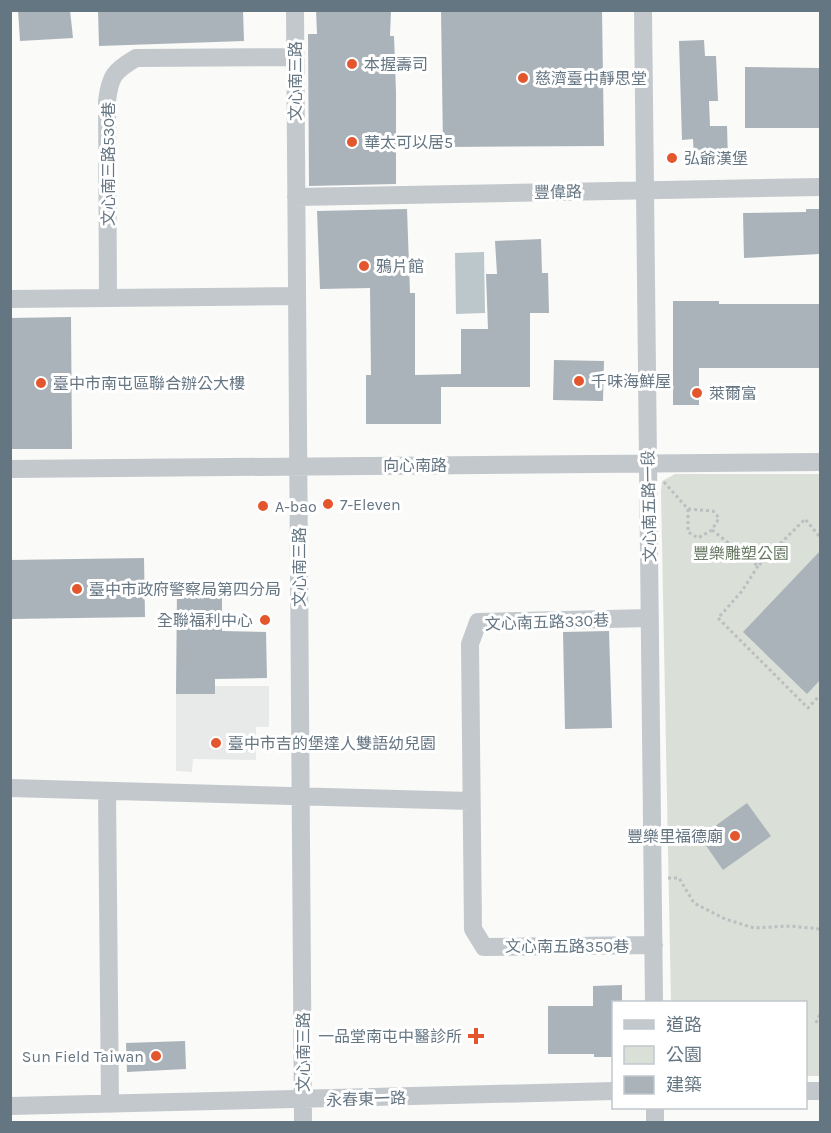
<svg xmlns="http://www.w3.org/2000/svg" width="831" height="1133" font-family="Karla,'Noto Sans TC',sans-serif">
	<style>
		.built { fill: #e8e9e9 }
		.green { fill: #dadfd7 }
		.water { fill: #bbc7cb }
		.building { fill: #aab3b9 }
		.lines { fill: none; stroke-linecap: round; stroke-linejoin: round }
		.path { stroke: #bbbfc2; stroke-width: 3; stroke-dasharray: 3 3; stroke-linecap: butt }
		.minor { stroke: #c3c8cc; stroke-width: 18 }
		.poi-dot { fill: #e4572e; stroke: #fff; stroke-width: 2 }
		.labels { text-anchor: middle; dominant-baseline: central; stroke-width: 6; stroke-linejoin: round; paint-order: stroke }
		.poi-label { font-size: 16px; fill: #657683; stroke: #fff; text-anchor: start }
		.street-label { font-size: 16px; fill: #657683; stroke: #fff }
		.park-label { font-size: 16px; fill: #687a64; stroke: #fff }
	</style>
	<rect width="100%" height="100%" fill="#fafaf8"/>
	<!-- built -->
	<path class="built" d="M215 686H269V727H256V760L193 759 192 772 176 771V694H215Z"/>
	<!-- green -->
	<path class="green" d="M675 474H820V1076H806V1002H671L661 492 662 481Z"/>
	<!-- water -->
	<path class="water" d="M484 252 485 313 456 314 455 253Z"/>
	<!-- building -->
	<path class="building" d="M18 10H70L73 38 20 41Z
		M98 10H243L244 41 99 46Z
		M316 10H391L390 36H394L396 92V184L309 186 308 34H317Z
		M441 10H602L604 146 443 147Z
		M704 40 705 56H716L718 101H709L710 126H727L728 159 694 160 693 139 682 140 679 41Z
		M745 67 820 68V128H745Z
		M407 209 410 293H415V375L461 374V329H488L486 274H497L495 241 541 239 542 273H548L549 313H530V387H441V424H366V375H371L370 288 320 289 317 211Z
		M806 209H820V254L744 258 743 213 806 212Z
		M673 301H719V304H820V368H699V405H673Z
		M71 317 72 449H10V318Z
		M554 360 604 361 603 401 553 400Z
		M820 551V680L807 694 743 632Z
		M144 558 145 617 10 619V560Z
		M177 586 222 587V631L266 632 267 678 215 679V694H176Z
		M609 631 612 728 565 729 563 632Z
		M747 803 771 836 723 870 700 837Z
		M622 985V1002H614V1057H594V1054H548V1006H593V986Z
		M185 1041 186 1069 127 1072 126 1043Z"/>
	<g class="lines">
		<!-- path -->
		<path class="path" d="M664 482 688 509V532L698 538 712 530 719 518 713 511 688 509
			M712 530 758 566 805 519 820 537
			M758 566 742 591 718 618 808 708 820 695
			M668 878H679L694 903 725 919 754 928 790 926 820 929
			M816 1023 820 1014"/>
		<!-- minor -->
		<path class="minor" d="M295 10 303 1122
			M643 10 654 1002
			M296 197 820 187
			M108 298 107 101C110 76 114 71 136 58L295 57
			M10 299 297 296
			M10 469 820 462
			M650 618 478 622 470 644 473 929 484 947 654 945
			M10 788 470 801
			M107 791 110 1104
			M806 1091H820
			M10 1106 614 1091
			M655 1108V1122"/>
	</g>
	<!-- markers -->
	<g class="poi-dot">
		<circle cx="352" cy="64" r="6"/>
		<circle cx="523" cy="78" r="6"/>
		<circle cx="352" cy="142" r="6"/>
		<circle cx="672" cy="158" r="6"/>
		<circle cx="364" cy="266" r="6"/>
		<circle cx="579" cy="381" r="6"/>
		<circle cx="41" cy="383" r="6"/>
		<circle cx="697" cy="393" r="6"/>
		<circle cx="328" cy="504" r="6"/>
		<circle cx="263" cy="506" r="6"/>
		<circle cx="77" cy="589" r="6"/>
		<circle cx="265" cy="620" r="6"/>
		<circle cx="216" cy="743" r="6"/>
		<circle cx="735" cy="836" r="6"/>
		<path d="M473 1027h6v6h6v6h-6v6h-6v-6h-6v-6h6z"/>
		<circle cx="156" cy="1056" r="6"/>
	</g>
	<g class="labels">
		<!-- poi labels -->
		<g class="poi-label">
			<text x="364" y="64">本握壽司</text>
			<text x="535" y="78">慈濟臺中靜思堂</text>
			<text x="364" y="142">華太可以居5</text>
			<text x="684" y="158">弘爺漢堡</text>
			<text x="376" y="266">鴉片館</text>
			<text x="591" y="381">千味海鮮屋</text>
			<text x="53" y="383">臺中市南屯區聯合辦公大樓</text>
			<text x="709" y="393">萊爾富</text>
			<text x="340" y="504">7-Eleven</text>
			<text x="275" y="506">A-bao</text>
			<text x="89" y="589">臺中市政府警察局第四分局</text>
			<text x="253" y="620" text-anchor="end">全聯福利中心</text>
			<text x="228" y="743">臺中市吉的堡達人雙語幼兒園</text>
			<text x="723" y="836" text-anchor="end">豐樂里福德廟</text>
			<text x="462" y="1036" text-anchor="end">一品堂南屯中醫診所</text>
			<text x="144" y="1056" text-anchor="end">Sun Field Taiwan</text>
		</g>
		<!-- street labels -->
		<g class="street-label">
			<text transform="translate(295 81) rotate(-90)">文心南三路</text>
			<text transform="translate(108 164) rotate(-90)">文心南三路530巷</text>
			<text transform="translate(558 192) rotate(-1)">豐偉路</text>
			<text x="415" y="465">向心南路</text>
			<text transform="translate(649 506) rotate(-91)">文心南五路一段</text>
			<text transform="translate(299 567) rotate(-90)">文心南三路</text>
			<text transform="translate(547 622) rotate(-2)">文心南五路330巷</text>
			<text x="567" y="946">文心南五路350巷</text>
			<text transform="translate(303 1052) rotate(-90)">文心南三路</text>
			<text transform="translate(366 1099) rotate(-2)">永春東一路</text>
		</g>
		<!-- park labels -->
		<g class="park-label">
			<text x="741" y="553">豐樂雕塑公園</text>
		</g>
	</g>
	<!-- border -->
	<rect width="831" height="1133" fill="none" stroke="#657683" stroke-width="24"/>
	<!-- legend -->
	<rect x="612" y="1001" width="195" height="108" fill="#ffffff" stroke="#c1c8cd" stroke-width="1.5"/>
	<rect x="624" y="1020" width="30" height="9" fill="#c3c8cc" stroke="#c1c8cd" stroke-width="1.5"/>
	<text x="666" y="1031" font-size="18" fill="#657683">道路</text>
	<rect x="624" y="1046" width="30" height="18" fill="#dadfd7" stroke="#c1c8cd" stroke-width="1.5"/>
	<text x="666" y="1061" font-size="18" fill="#657683">公園</text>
	<rect x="624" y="1076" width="30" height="18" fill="#aab3b9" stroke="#c1c8cd" stroke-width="1.5"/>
	<text x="666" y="1091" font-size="18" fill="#657683">建築</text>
</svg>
